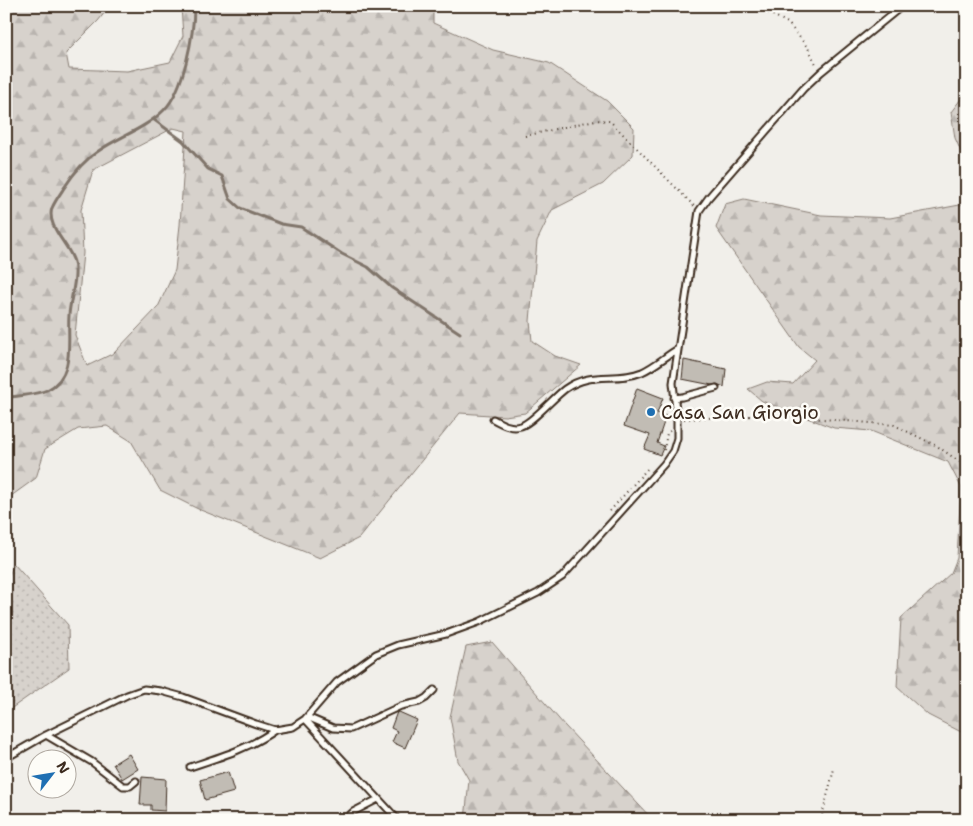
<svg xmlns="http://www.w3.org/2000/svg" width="973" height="826" font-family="'Shantell Sans',sans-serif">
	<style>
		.grass { fill: url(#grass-dots); stroke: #897e75 }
		.forest { fill: url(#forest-firs); stroke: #897e75; fill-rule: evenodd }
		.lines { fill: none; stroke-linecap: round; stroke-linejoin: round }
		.stream { stroke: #80746b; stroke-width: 3 }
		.building { fill: #c1bcb4; stroke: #3b2a1e }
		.service-casing { stroke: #3b2a1e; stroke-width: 9 }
		.path { stroke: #3b2a1e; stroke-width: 2; stroke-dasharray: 1 4; stroke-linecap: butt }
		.service { stroke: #fdfcf7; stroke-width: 5 }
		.poi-dot { fill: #1f6fb2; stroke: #fdfcf7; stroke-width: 2 }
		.labels { text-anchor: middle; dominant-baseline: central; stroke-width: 5; stroke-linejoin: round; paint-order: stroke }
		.poi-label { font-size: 19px; fill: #3b2a1e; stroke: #fdfcf7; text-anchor: start }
	</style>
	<defs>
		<pattern id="grass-dots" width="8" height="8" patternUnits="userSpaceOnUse" patternTransform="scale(1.25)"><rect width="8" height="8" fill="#d7d2cc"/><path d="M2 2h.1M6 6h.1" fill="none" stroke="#b9b4af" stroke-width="1.8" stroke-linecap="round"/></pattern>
		<pattern id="forest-firs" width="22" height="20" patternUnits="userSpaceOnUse" patternTransform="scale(1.25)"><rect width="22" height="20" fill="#d7d2cc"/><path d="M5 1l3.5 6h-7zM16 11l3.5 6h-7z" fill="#b9b4af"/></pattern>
	</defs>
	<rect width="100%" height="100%" fill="#f1efea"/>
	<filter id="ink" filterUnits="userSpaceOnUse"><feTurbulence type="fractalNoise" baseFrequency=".02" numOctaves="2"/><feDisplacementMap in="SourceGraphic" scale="10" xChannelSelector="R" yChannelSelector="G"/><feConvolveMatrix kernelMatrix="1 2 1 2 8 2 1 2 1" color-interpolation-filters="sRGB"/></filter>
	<g filter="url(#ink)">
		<!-- grass -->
		<path class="grass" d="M14 564 68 625 69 668 6 712V582Z"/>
		<!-- forest -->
		<path class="forest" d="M6 6H110L98 21 66 53 69 69 127 71 170 62 183 36 181 6H433V23L493 50 549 63 607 101 634 128 633 155 603 184 552 210 537 241 530 321 532 341 555 356 581 365 525 413 505 416 460 413 359 538 320 558 198 509 160 490 131 441 107 426 78 429 45 449 36 478 7 499 6 502ZM173 128 186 131 180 225 175 270 158 307 114 353 87 366 75 335 83 253 81 210 93 170Z
			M967 91V165L955 138 951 112Z
			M967 194V735L928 715 897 687 901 618 951 573 957 558 961 487 948 462 871 431 834 428 762 401 748 389 767 382 793 384 815 360 799 347 716 228 725 204 744 199 821 215 890 218 965 204Z
			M492 642 565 726 653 820H465L469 780 458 761 450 717 466 647Z"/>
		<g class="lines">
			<!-- stream -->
			<path class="stream" d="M153 119 183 141 208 169 222 176 230 199 240 208 281 224 301 227 342 254 368 267 392 288 460 333
				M6 398C19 395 36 395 47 390 76 376 67 341 69 315 70 299 78 278 74 262 69 244 46 227 52 208 55 201 60 194 64 188 73 174 83 161 97 152 118 137 145 129 164 110 184 90 194 34 194 6"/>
		</g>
		<!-- building -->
		<path class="building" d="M684 360 726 369 724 387 717 384 712 385 682 379Z
			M637 388 663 398 657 413 666 416 657 443 664 446 660 455 644 449 650 435 624 426Z
			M397 712H399L417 720 405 748 392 742 397 731 391 728Z
			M129 754 138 769 122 779 113 764Z
			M228 772 234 792 205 800 200 780Z
			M142 777 166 779 165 811 151 810V805H140Z"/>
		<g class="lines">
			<defs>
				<path id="service" d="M674 398 682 397 716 388
					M493 419C502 424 511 429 521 426 533 422 554 397 565 389 592 370 615 383 642 372 655 366 666 356 678 349
					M307 717 333 728 351 729 401 706 419 702 426 698 434 690
					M305 719 398 820
					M46 735 92 762 123 786H130L136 781
					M6 758 46 735 127 695 144 689 161 691 183 697 256 724 275 730 293 727 305 719 337 682 376 654 398 645 446 634 479 622 538 593 562 577 664 464 673 451 677 438V419L673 383 699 211 709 197 803 89 821 72 902 6
					M190 767C220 757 250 748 275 730
					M344 820 353 812 378 799"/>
			</defs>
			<!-- service casing -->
			<use href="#service" class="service-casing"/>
			<!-- path -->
			<path class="path" d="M755 6 788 23 808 48 817 66
				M525 136 595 120 610 121 694 206
				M684 419 775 415 894 425 937 446 967 467
				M664 450 667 433 670 431
				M610 511 648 468
				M821 820 834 769"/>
			<!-- service -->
			<use href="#service" class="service"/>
		</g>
	</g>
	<!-- markers -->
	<circle class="poi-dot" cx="651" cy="412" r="5"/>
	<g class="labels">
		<!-- poi labels -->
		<g class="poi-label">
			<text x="661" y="412">Casa San Giorgio</text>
		</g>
	</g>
	<!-- margin -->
	<rect width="973" height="826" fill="none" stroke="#fdfcf7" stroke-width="25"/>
	<rect x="12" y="12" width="948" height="801" fill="none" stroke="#3b2a1e" stroke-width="2" filter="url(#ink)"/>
	<!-- north arrow -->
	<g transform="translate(52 774) rotate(59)"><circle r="24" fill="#fdfcf7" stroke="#afa8a0"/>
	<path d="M0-4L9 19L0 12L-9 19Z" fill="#1f6fb2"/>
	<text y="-8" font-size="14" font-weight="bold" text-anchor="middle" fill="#3b2a1e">N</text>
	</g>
</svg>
